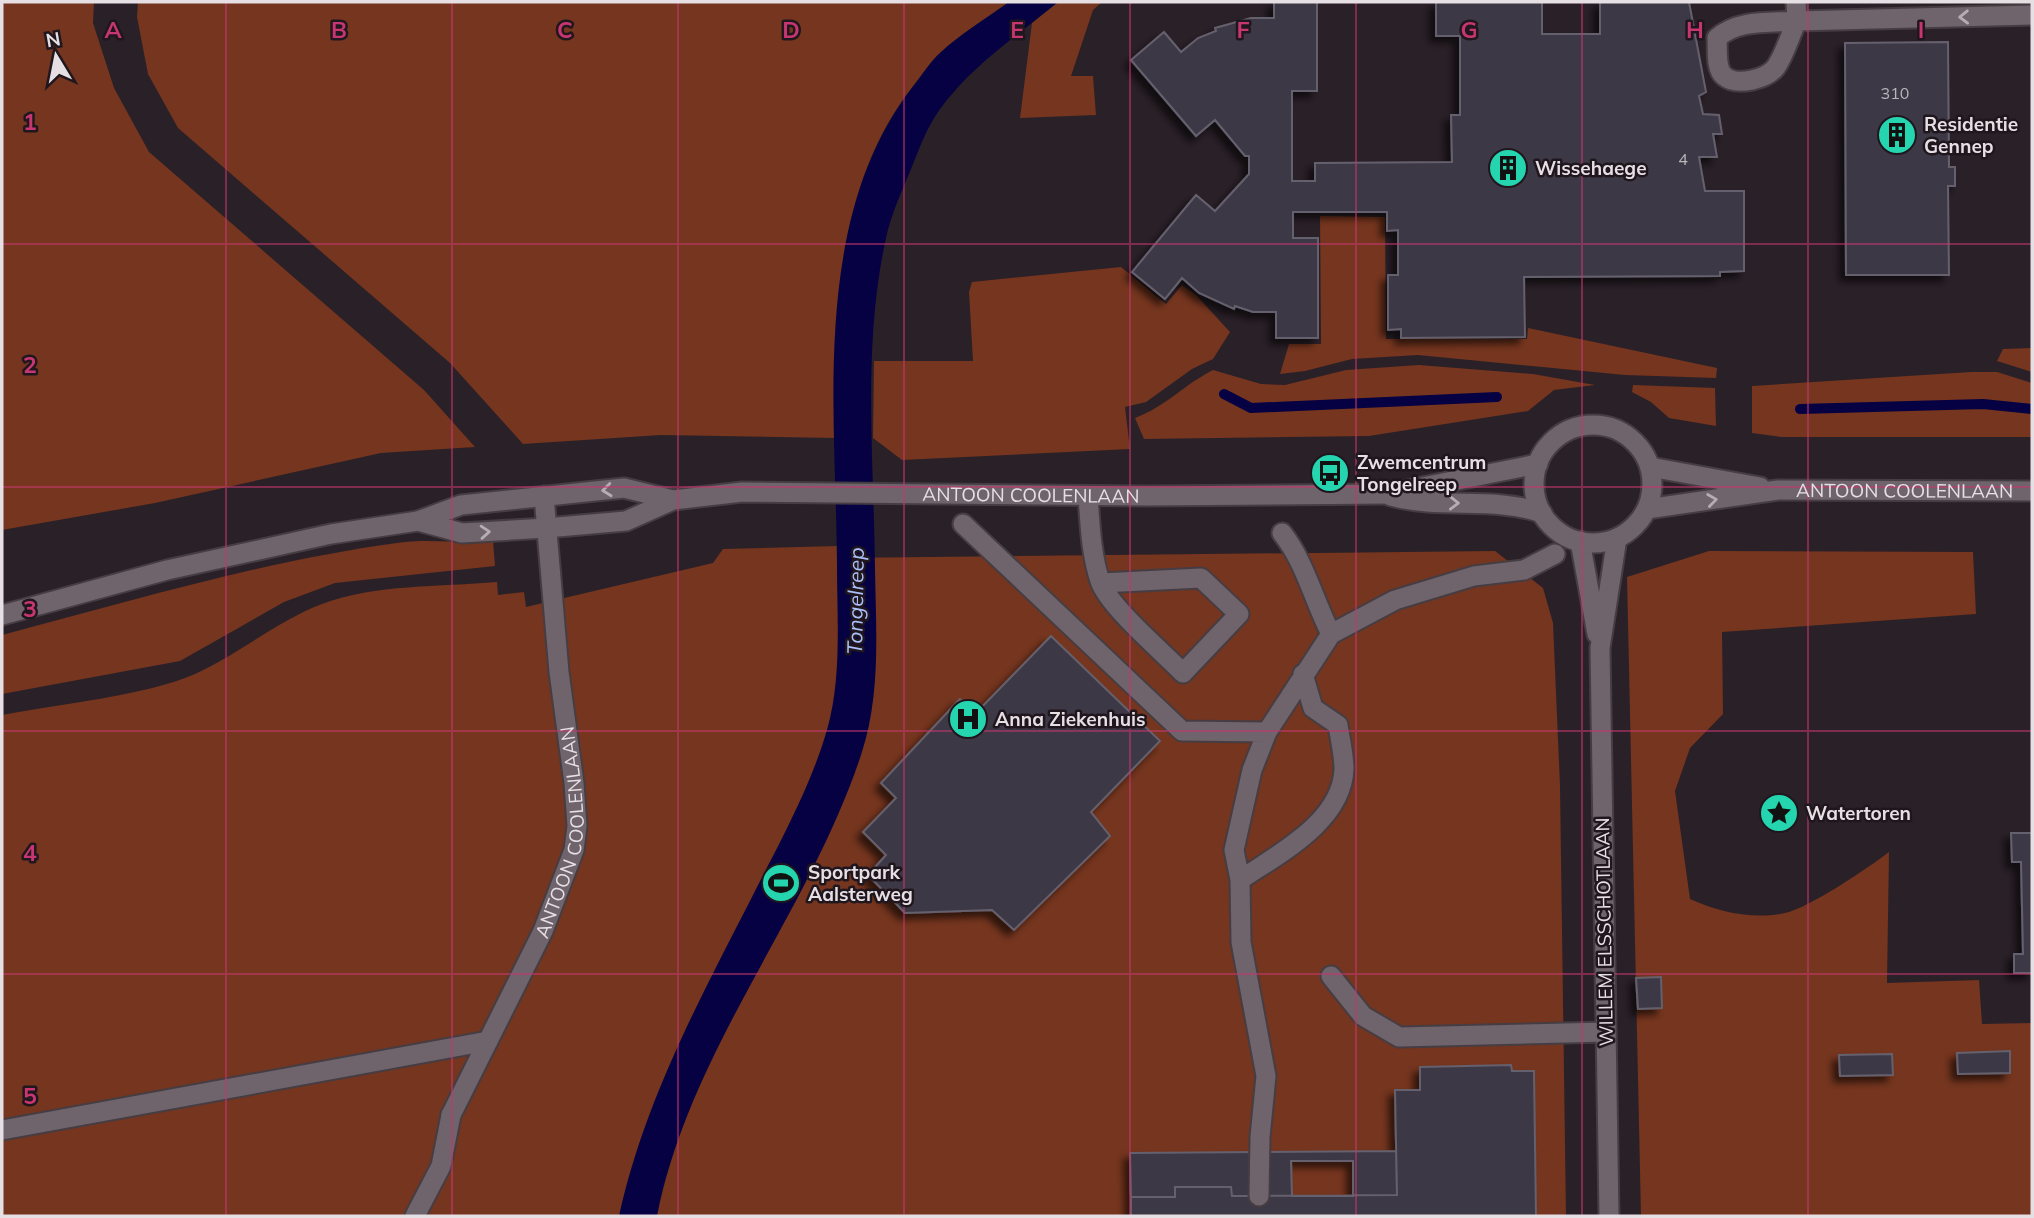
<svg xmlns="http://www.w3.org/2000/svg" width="2034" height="1218" font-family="Mulish,sans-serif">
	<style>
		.green { fill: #75351e }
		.water { fill: #060142 }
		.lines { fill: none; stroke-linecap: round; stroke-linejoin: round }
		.stream { stroke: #060142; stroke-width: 10 }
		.building { fill: #3e3945; stroke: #65606d; stroke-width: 2; fill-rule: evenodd; filter: url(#shadow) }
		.service-casing { stroke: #463d43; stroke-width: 23 }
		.pedestrian-casing { stroke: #463d43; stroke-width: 23 }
		.minor-casing { stroke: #463d43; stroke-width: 23 }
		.secondary-casing { stroke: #463d43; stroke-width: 23 }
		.service { stroke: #6f636c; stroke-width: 19 }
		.pedestrian { stroke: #6f636c; stroke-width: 19 }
		.minor { stroke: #6f636c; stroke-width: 19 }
		.secondary { stroke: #6f636c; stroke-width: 19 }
		.oneway { stroke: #b6adb4 }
		.grid { fill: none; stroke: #c73670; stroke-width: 2; stroke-opacity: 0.55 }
		.labels { text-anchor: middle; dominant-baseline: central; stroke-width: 5; stroke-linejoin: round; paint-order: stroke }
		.number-label { font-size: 16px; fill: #bcb6bc }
		.poi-label { font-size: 19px; font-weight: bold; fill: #e6dfe4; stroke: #20171e; text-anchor: start }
		.street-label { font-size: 19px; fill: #e6dfe4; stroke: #20171e }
		.water-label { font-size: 21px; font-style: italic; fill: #acc0fb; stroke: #20171e }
		.grid-label { font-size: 23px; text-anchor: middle; font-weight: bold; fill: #c73670; stroke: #20171e; stroke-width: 5; stroke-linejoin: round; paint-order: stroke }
	</style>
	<defs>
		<filter id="shadow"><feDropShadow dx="-6" dy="6" stdDeviation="3.5" flood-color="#0009"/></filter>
	</defs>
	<rect width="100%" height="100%" fill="#2a2028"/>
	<!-- green -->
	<path class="green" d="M2 2H94L93 23 114 88 149 152 424 390 475 447 381 453 155 503 2 530Z
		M138 2H1009C986 18 961 34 940 53 930 62 922 75 913 86 834 187 835 316 835 438L661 435 523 444 450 363 178 128 148 74 137 17Z
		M1058 2H1102L1093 10 1071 76H1093L1096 115 1020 118 1032 23Z
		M1320 216 1385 217 1386 339H1527L1528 328 1717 368 1716 378 1625 375 1418 355 1352 359 1305 371 1280 374 1289 344H1321Z
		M1121 267 1166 304 1182 285 1196 295 1230 332 1213 359 1192 369 1146 402 1125 407 1130 449 902 460 873 438 874 361H973L969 292 972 282Z
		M2032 348V372L1997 361 2003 349Z
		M1419 365 1533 374 1595 385 1554 390 1528 411 1369 436 1144 439 1135 418C1165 407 1185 384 1213 370L1261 384 1285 385 1346 370Z
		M1971 372H1997L2032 383V437H1781L1752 433V386Z
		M1633 385 1715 388 1716 426 1669 418 1651 402 1632 392Z
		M493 541 495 566 335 583 284 602 180 661 2 694V635C132 601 263 561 397 543 428 538 461 544 493 541Z
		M837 546V558L1495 551 1543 588 1553 623 1560 786 1566 1216H2V715C59 704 144 696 195 674 239 654 277 621 322 604 375 584 440 587 497 582L498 595 524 592 526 607 713 563 723 549Z
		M1709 551 1973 552 1976 614 1722 632 1723 714 1690 748 1675 791 1690 899C1719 912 1753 920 1785 913 1809 908 1868 868 1889 852L1887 983 1979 980 1982 1024 2032 1023V1216H1641L1627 577Z"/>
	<!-- water -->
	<path class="water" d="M1009 2H1058C1018 35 971 66 940 109 927 127 919 149 911 169 902 191 891 214 886 238 862 345 874 461 875 570 876 632 881 695 861 755 808 915 690 1049 657 1216H619C644 1103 698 1002 751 899 778 845 810 789 827 730 842 677 837 619 837 565 836 407 810 217 915 84 923 74 930 62 940 53 960 34 986 19 1009 2Z"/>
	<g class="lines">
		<!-- stream -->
		<path class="stream" d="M1224 394 1251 408 1497 397
			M1800 409 1983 404 2032 409"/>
	</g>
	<!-- building -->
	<path class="building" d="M1274 2H1317V91H1292V181H1315V163L1452 162 1451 115H1460V36H1436V2H1542V34H1600V2H1689L1706 92 1699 96 1703 114 1719 115 1722 134H1713L1717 157H1699L1705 191H1744V271L1720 272V276L1524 277 1525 337 1401 338V329L1388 330V275H1398V230L1387 231V212H1293V238H1318V338H1276V312H1253L1235 306 1234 309 1199 293 1182 278 1165 299 1132 272 1196 195 1215 211 1249 174V156H1245L1215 120 1196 136 1131 60 1164 32 1181 52 1198 38 1216 31 1215 28 1251 18H1274Z
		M1948 42 1949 167H1955V186H1948L1949 275H1846L1845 43Z
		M1051 636 1160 741 1091 812 1110 836 1014 930 992 910 905 913 868 875 886 855 863 832 896 798 881 783 960 699 975 714Z
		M2011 833H2032V973H2014V954H2023L2021 862H2012Z
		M1661 977 1662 1008 1638 1009 1636 978Z
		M2010 1051V1073L1958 1074 1957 1053Z
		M1892 1054 1893 1075 1840 1076 1839 1055Z
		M1511 1065 1512 1071H1534L1536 1216H1131V1197H1175V1187H1231L1232 1196 1397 1195 1395 1090H1420V1067Z
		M1396 1151 1397 1195 1232 1196 1231 1187H1175V1197H1131L1130 1153ZM1291 1161H1353V1196H1292Z"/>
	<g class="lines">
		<defs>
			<path id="service" d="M1796 2 1797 21 2032 15
				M1797 21C1790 35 1785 54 1776 67 1767 79 1737 87 1724 76 1715 68 1718 49 1717 38 1738 19 1770 23 1797 21Z
				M1088 496C1090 524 1091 554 1100 581 1109 607 1163 652 1183 673L1239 614 1201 578 1101 583
				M1331 976 1363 1016 1399 1037 1606 1032
				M415 1216 441 1166 451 1115"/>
			<path id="pedestrian" d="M963 524 1182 731 1267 732 1331 634 1395 600 1474 576 1524 570 1555 554
				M1282 533C1305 562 1314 601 1331 634
				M1240 880C1278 854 1342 822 1344 769 1344 755 1340 739 1338 725L1313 708 1303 674
				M1259 1196 1260 1137 1266 1076 1241 942 1240 880 1234 850 1252 770 1267 732"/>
			<g id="minor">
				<path d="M1580 541 1597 634"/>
				<path id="s1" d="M451 1115 543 931 574 850 577 826 574 783 559 672 544 496"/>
				<path d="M2 1130 488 1041"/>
				<path d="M1609 1216 1600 648 1617 538"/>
			</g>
			<g id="secondary">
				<circle cx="1593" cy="484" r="59"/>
				<path d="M1650 467 1760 487"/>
				<path d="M1391 496C1441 510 1493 496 1542 513"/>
				<path id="s2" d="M1647 509 1778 490 2032 491"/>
				<path id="s3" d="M418 521 462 533 546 528 626 521 673 500 742 492 1146 496 1387 494 1538 464"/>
				<path d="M2 615 167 570 331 534 418 521 461 505 624 488 673 500"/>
			</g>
		</defs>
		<!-- service casing -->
		<use href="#service" class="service-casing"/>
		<!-- pedestrian casing -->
		<use href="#pedestrian" class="pedestrian-casing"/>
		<!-- minor casing -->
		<use href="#minor" class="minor-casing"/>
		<!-- secondary casing -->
		<use href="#secondary" class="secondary-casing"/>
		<!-- service -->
		<use href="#service" class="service"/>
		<!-- pedestrian -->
		<use href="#pedestrian" class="pedestrian"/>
		<!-- minor -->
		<use href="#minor" class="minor"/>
		<!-- secondary -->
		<use href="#secondary" class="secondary"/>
	</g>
	<!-- one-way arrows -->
	<defs><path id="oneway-chevron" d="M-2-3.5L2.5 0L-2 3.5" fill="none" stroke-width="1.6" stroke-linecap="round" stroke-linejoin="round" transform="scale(1.75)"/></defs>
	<g class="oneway">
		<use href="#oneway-chevron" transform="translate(1964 17) rotate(179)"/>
		<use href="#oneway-chevron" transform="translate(607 490) rotate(174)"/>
		<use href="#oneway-chevron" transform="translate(1712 500) rotate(-8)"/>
		<use href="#oneway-chevron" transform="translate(1454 503) rotate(1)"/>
		<use href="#oneway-chevron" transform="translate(485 532) rotate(-4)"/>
	</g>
	<!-- grid -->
	<path class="grid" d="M226 2V1216M452 2V1216M678 2V1216M904 2V1216M1130 2V1216M1356 2V1216M1582 2V1216M1808 2V1216M2 244H2032M2 487H2032M2 731H2032M2 974H2032"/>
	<!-- icons -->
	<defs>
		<symbol id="building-disc" viewBox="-11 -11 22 22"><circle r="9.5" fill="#24d5af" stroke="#20171e"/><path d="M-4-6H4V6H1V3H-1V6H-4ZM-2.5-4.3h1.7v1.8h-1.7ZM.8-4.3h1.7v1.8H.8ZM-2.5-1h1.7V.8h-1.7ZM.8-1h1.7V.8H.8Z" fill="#111"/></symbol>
		<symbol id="bus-disc" viewBox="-11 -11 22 22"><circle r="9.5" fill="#24d5af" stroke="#20171e"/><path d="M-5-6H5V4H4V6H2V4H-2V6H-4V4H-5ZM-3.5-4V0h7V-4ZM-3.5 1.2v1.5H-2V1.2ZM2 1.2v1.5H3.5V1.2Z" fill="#111"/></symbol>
		<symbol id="hospital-disc" viewBox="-11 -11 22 22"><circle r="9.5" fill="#24d5af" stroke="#20171e"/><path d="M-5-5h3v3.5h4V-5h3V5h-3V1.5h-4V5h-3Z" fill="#111"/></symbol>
		<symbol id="sight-disc" viewBox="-11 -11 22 22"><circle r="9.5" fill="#24d5af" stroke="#20171e"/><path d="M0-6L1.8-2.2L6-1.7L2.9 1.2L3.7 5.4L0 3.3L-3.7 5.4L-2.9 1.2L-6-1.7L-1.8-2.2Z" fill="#111"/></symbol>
		<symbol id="stadium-disc" viewBox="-11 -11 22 22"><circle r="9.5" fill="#24d5af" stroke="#20171e"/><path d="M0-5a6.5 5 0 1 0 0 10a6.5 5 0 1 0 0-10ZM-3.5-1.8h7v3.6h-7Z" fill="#111"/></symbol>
	</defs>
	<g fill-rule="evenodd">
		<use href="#building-disc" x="1875" y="113" width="44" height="44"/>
		<use href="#building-disc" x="1486" y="146" width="44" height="44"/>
		<use href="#bus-disc" x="1308" y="451" width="44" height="44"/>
		<use href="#hospital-disc" x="946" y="697" width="44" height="44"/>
		<use href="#sight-disc" x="1757" y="791" width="44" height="44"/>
		<use href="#stadium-disc" x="759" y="861" width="44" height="44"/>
	</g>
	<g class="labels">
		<!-- number labels -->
		<g class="number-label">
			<text x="1895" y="93">310</text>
			<text x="1683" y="159">4</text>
		</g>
		<!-- poi labels -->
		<g class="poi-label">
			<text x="1924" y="124">Residentie<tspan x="1924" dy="22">Gennep</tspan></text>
			<text x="1535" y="168">Wissehaege</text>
			<text x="1357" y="462">Zwemcentrum<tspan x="1357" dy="22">Tongelreep</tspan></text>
			<text x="995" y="719">Anna Ziekenhuis</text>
			<text x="1806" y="813">Watertoren</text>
			<text x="808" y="872">Sportpark<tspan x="808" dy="22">Aalsterweg</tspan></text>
		</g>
		<!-- street labels -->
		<g class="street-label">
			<text stroke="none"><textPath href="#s2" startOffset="259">ANTOON COOLENLAAN</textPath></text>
			<text stroke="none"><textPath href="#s3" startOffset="620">ANTOON COOLENLAAN</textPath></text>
			<text stroke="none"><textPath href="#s1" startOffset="308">ANTOON COOLENLAAN</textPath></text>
			<text transform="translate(1604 932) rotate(-91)">WILLEM ELSSCHOTLAAN</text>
		</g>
		<!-- water labels -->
		<g class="water-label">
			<text transform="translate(855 601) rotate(-89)">Tongelreep</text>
		</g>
	</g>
	<g class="grid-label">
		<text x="113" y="38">A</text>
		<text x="339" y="38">B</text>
		<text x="565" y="38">C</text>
		<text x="791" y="38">D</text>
		<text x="1017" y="38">E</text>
		<text x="1243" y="38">F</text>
		<text x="1469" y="38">G</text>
		<text x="1695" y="38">H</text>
		<text x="1921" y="38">I</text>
		<text x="30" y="130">1</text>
		<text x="30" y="373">2</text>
		<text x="30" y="617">3</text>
		<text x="30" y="861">4</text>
		<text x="30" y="1104">5</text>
	</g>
	<!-- border -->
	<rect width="2034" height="1218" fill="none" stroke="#e6dfe4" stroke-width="7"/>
	<!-- north arrow -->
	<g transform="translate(56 56) rotate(350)" stroke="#20171e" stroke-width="5" paint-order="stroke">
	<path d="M0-5L12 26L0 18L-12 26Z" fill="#e6dfe4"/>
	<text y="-10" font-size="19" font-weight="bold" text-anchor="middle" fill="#e6dfe4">N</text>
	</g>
</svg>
